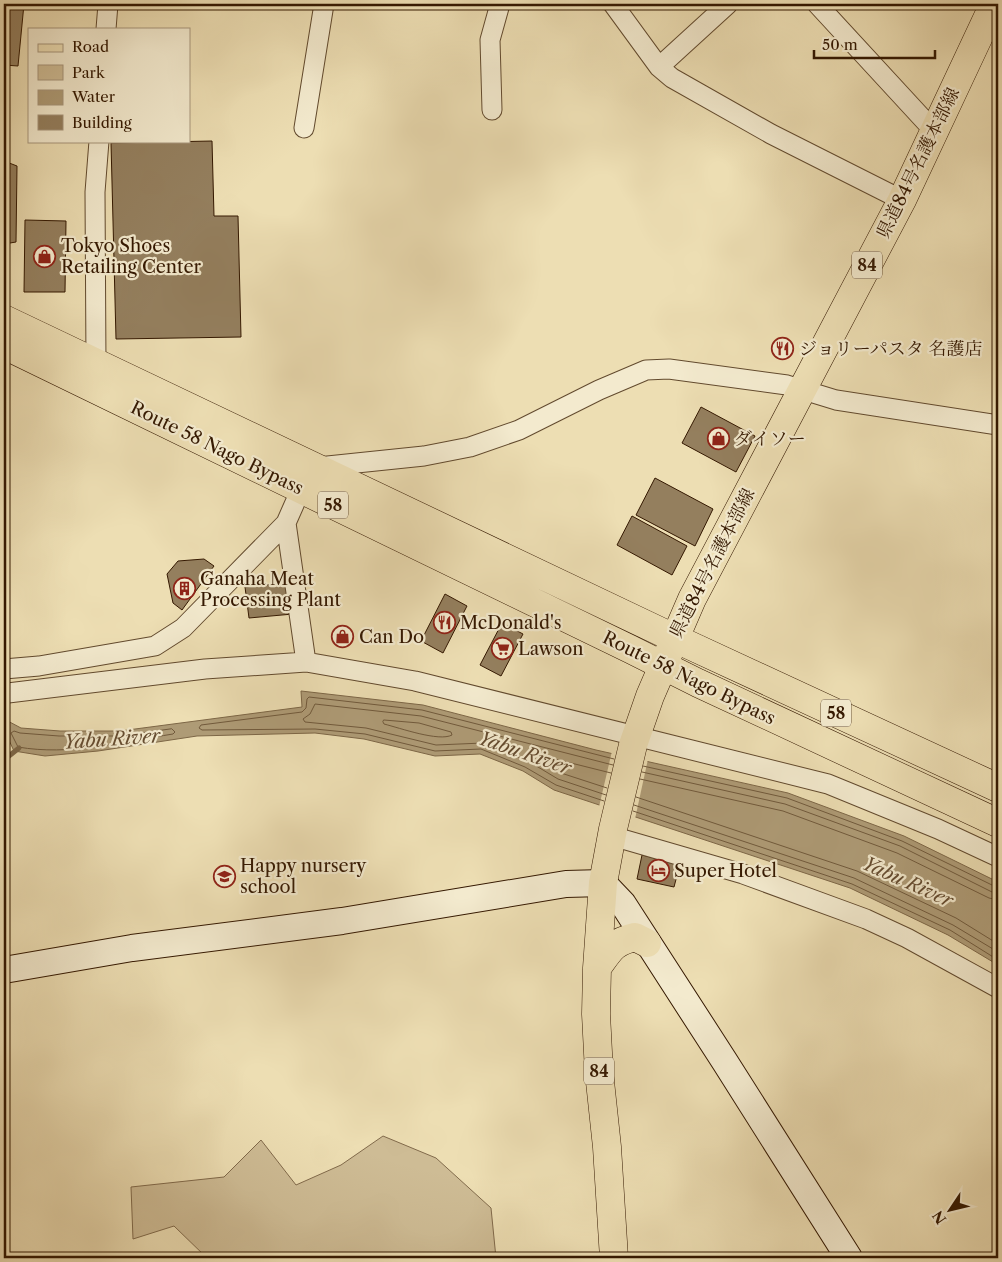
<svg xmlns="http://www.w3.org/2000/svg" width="1002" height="1262" font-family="'Libre Caslon Text','Noto Serif JP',serif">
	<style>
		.green { fill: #cebc95; stroke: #816a4b }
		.water { fill: #ae9b76; stroke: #7d6747 }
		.pier { fill: #eddeb3 }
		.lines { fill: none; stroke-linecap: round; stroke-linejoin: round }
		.shore { stroke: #715a3c; stroke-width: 1 }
		.stream { stroke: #7d6747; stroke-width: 5 }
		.building { fill: #947f5e; stroke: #341801 }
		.street-casing { stroke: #624a2e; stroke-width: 21 }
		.secondary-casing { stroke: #341801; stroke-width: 28 }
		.primary-casing { stroke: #341801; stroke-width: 29 }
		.highway-casing { stroke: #341801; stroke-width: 29 }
		.street { stroke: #f3eace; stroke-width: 19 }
		.secondary { stroke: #f3eace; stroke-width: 26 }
		.primary { stroke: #eddeb3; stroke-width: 28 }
		.highway { stroke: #eddeb3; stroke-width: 28 }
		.labels { text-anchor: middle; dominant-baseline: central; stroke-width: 4.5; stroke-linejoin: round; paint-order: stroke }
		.shield { fill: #f3eace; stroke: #6d573e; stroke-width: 1 }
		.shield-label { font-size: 16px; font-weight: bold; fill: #341801 }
		.street-label { font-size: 18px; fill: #341801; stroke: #f3eace }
		.poi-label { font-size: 18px; fill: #341801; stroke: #f3eace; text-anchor: start }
		.water-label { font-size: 19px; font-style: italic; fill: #654c30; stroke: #f3eace }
	</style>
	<rect width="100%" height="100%" fill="#eddeb3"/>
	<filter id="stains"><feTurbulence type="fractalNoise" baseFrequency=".004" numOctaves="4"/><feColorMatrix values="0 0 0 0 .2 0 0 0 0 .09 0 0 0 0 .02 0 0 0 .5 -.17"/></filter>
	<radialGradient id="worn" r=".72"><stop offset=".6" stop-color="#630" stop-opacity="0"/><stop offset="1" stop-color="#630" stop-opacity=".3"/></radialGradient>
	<!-- green -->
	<path class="green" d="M383 1136 436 1158 491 1208 496 1258H207L174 1226 133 1239 131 1187 224 1177 261 1140 296 1185 341 1165Z"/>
	<!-- water -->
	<path class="water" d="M301 691 423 705 596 750 788 793 904 836 998 882V965L948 935 850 888 554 790 523 771 480 754 435 756 364 739 315 733 197 736 98 751 45 756 14 751 7 736 4 735V719L21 728 60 731H120L302 707Z"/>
	<!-- pier -->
	<path class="pier" d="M612 751 648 759 635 819 599 807Z"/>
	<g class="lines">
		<!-- shore -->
		<path class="shore" d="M384 720 419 723 451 732 452 735C439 742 400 728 384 724L383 722Z
			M172 729 175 732 173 734C122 742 69 756 18 747L11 733 14 731 20 733 59 736H120Z
			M643 766 787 798 902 841 994 886H998
			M642 772 785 804 900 846 992 892 998 893
			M640 779 783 811 897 853 989 898 998 900
			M607 788 561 773 541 760 540 757 543 756 611 773
			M606 795 558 779 528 761 483 743 436 745 366 728 305 722 303 719 310 714 315 704 421 716 613 765
			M636 797 857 871 956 918 998 944
			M604 801 556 785 525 767 481 749 435 751 365 734 315 729 202 730 199 728 201 725 302 712 306 708 307 699 309 697 422 710 614 759
			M634 805 854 878 953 925 998 952
			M633 811 852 884 950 930 998 960"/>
		<!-- stream -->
		<path class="stream" d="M4 760 19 748"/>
	</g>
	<!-- building -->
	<path class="building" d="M4 4H24L18 66 4 65Z
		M212 141 214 216H238L241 337 116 339 111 143Z
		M4 161 17 166 16 242 4 244Z
		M25 220 66 221 65 292H24Z
		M701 407 755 436 736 472 682 443Z
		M655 478 713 509 695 546 636 515Z
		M632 516 687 546 672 575 617 545Z
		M204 559 214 566 182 610 173 603 167 574 178 561Z
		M287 583 293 614 249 618 245 587Z
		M445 594 467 606 443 653 421 641Z
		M502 623 523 634 501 676 480 665Z
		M642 855 680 864 674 887 637 879Z"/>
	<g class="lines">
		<defs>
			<path id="street" d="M613 4 659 67 672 78 771 134 902 200
				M817 4 935 132
				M106 29 108 4
				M659 67 728 4
				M492 110 490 40 500 4
				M304 128 324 4
				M96 364 95 192 99 141
				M318 467 424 456 470 447 519 430 599 390 646 370 669 369 787 385 836 400 998 425
				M286 523 306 662
				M4 669 39 666 155 646 183 628 286 523 301 489
				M4 691 8 693 205 669 306 662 415 681 828 784 938 829 998 857
				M612 836 743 874 866 919 907 938 998 988"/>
			<path id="secondary" d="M4 970 132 948 342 921 566 884 603 883 623 904 725 1062 849 1258"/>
			<path id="primary" d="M597 968C610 950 613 942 635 937L647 943
				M614 1258 607 1147 599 1072 596 1014 597 968 603 883 613 829 633 745 650 696 692 599 902 200 994 4"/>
			<path id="highway" d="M4 319 674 638 998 788
				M4 345 630 649 698 683 998 823"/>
		</defs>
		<!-- street casing -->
		<use href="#street" class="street-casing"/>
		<!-- secondary casing -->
		<use href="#secondary" class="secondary-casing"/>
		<!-- primary casing -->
		<use href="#primary" class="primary-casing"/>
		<!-- highway casing -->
		<use href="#highway" class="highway-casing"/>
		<!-- street -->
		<use href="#street" class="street"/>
		<!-- secondary -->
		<use href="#secondary" class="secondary"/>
		<!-- primary -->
		<use href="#primary" class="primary"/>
		<!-- highway -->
		<use href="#highway" class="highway"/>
	</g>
	<!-- icons -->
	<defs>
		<symbol id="shop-ring" viewBox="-11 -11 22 22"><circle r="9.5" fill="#f3eace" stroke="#8f2418" stroke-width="1.5"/><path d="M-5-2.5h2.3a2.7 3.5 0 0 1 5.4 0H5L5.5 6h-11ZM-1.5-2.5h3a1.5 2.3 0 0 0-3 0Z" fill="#8f2418"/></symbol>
		<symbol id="restaurant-ring" viewBox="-11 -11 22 22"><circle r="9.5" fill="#f3eace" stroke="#8f2418" stroke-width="1.5"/><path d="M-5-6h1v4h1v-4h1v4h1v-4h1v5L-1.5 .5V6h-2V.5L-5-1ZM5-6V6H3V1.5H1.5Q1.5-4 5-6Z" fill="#8f2418"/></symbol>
		<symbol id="building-ring" viewBox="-11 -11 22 22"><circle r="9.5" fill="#f3eace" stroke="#8f2418" stroke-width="1.5"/><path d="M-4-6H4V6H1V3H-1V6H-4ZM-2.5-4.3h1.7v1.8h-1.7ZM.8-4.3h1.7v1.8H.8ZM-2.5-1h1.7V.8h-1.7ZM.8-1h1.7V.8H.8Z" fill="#8f2418"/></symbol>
		<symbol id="supermarket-ring" viewBox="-11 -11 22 22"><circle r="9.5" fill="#f3eace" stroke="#8f2418" stroke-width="1.5"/><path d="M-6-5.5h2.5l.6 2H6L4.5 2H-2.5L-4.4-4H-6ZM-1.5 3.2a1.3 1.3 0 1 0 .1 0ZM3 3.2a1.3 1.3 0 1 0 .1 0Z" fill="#8f2418"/></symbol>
		<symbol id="hotel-ring" viewBox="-11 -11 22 22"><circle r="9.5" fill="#f3eace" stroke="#8f2418" stroke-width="1.5"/><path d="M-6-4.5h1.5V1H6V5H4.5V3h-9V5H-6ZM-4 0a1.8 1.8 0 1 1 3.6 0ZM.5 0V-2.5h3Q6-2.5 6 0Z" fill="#8f2418"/></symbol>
		<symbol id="school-ring" viewBox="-11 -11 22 22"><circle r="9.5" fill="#f3eace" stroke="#8f2418" stroke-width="1.5"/><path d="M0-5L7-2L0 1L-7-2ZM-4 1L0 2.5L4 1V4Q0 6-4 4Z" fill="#8f2418"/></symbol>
	</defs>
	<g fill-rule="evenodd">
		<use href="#shop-ring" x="32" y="244" width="25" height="25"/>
		<use href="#restaurant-ring" x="770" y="336" width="25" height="25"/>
		<use href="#shop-ring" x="706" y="426" width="25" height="25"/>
		<use href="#building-ring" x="172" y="576" width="25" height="25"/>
		<use href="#restaurant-ring" x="432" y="610" width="25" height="25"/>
		<use href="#shop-ring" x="330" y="624" width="25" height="25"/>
		<use href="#supermarket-ring" x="490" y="636" width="25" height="25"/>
		<use href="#hotel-ring" x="646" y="858" width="25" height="25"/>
		<use href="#school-ring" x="212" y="864" width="25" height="25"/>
	</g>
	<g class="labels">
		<!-- shield labels -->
		<g class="shield">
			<rect x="852" y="251.5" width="30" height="27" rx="4"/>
			<rect x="318" y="491.5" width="30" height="27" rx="4"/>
			<rect x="821" y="699.5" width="30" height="27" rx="4"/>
			<rect x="584" y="1057.5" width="30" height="27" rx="4"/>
		</g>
		<g class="shield-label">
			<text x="867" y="265">84</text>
			<text x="333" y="505">58</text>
			<text x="836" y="713">58</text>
			<text x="599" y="1071">84</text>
		</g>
		<!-- street labels -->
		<g class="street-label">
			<text transform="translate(918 163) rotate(-64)">県道84号名護本部線</text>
			<text transform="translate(217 448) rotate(26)">Route 58 Nago Bypass</text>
			<text transform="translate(712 563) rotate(-63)">県道84号名護本部線</text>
			<text transform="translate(689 678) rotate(26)">Route 58 Nago Bypass</text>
		</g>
		<!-- poi labels -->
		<g class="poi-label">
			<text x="61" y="246">Tokyo Shoes<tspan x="61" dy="21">Retailing Center</tspan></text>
			<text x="799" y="349">ジョリーパスタ 名護店</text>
			<text x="734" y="439">ダイソー</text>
			<text x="200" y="579">Ganaha Meat<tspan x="200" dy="21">Processing Plant</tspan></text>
			<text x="460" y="623">McDonald's</text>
			<text x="359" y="637">Can Do</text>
			<text x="518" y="649">Lawson</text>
			<text x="240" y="866">Happy nursery<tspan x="240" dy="21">school</tspan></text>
			<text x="674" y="871">Super Hotel</text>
		</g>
		<!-- water labels -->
		<g class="water-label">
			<text transform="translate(112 739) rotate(-4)">Yabu River</text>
			<text transform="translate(525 753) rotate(19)">Yabu River</text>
			<text transform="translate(908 882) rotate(24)">Yabu River</text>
		</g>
	</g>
	<!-- margin -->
	<rect width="1002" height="1262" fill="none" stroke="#eddeb3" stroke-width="20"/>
	<rect x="5" y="5" width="992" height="1252" fill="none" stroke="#341801" stroke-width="2.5"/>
	<rect x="10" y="10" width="982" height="1242" fill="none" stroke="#341801"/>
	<!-- legend -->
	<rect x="28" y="28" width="162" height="115" fill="#f3eace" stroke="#a7967c"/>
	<rect x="38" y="44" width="25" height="8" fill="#eddeb3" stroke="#a7967c"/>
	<text x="72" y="52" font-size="15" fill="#341801">Road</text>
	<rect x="38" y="65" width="25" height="15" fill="#cebc95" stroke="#a7967c"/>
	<text x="72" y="78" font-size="15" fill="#341801">Park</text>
	<rect x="38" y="90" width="25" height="15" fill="#ae9b76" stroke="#a7967c"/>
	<text x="72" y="102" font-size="15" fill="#341801">Water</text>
	<rect x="38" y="115" width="25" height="15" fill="#947f5e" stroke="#a7967c"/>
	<text x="72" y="128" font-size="15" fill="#341801">Building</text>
	<!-- north arrow -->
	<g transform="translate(950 1210) rotate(235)" stroke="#f3eace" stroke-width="4" paint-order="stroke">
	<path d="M0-4L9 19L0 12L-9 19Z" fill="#341801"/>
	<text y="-8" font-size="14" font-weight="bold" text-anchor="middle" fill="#341801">N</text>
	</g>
	<!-- scale -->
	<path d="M814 50v8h121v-8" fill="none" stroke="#341801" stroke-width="2.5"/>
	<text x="822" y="50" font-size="15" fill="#341801" stroke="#f3eace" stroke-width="4" paint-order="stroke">50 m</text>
	<rect width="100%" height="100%" filter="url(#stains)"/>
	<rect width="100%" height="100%" fill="url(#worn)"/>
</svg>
